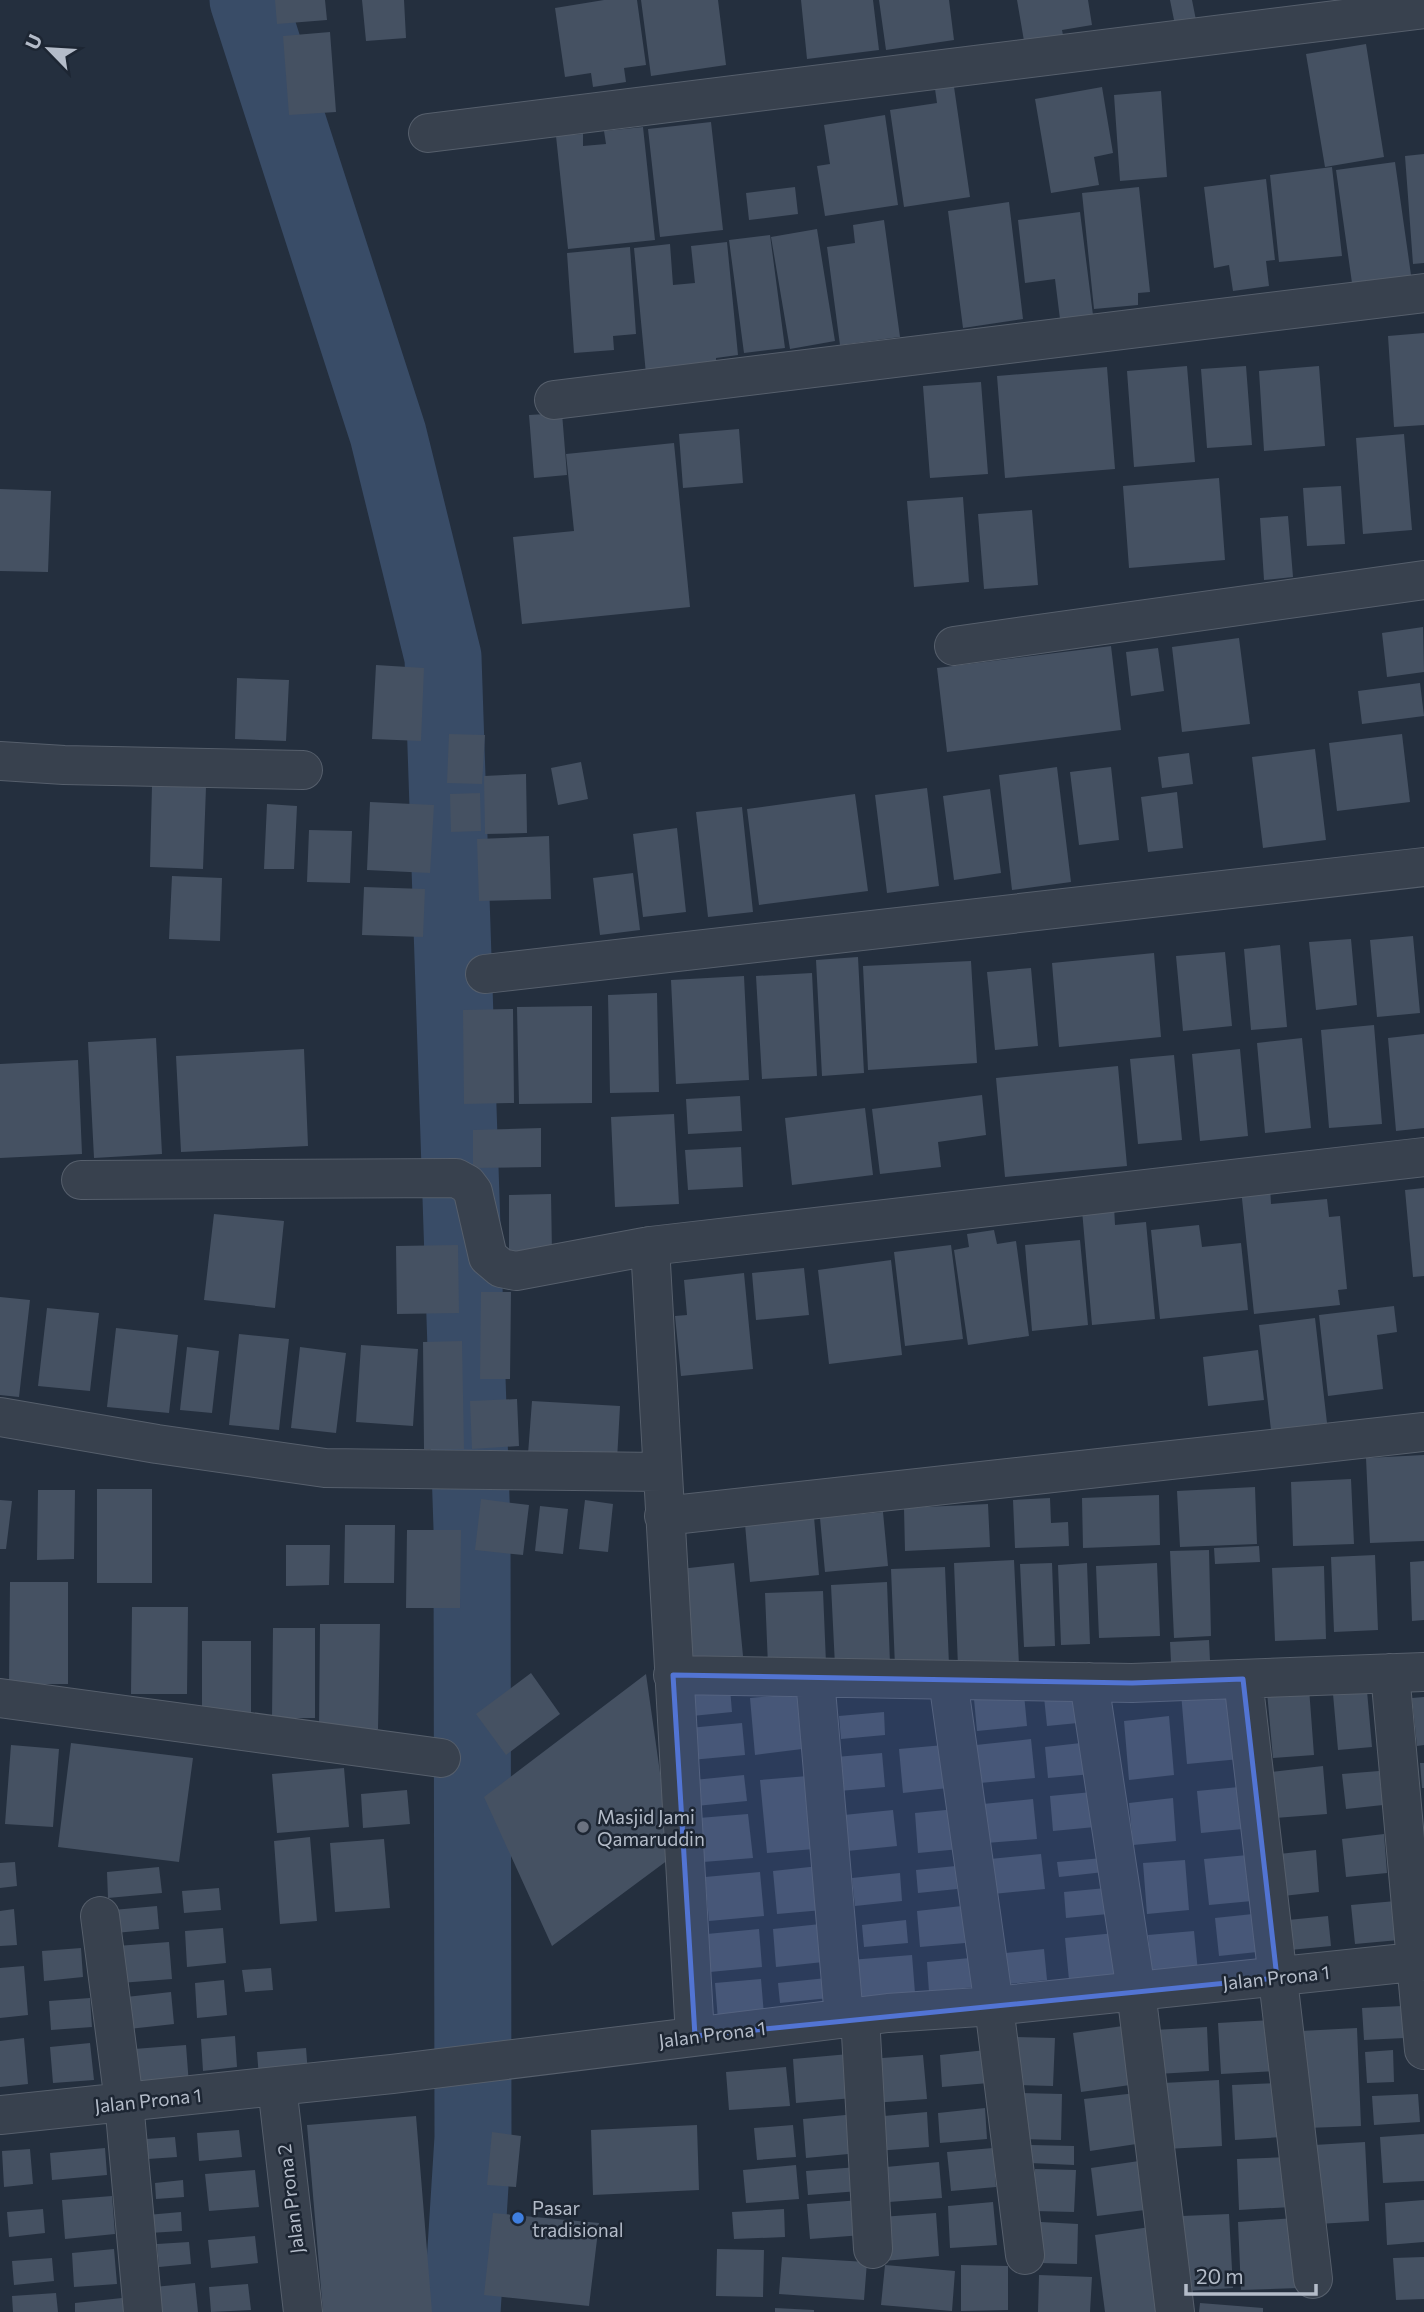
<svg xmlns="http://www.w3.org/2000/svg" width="1424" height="2312" font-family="Commissioner,sans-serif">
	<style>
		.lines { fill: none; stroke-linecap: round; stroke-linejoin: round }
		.river { stroke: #394c67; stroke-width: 77 }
		.building { fill: #455162 }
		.minor-casing { stroke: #565f6c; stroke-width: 40 }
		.minor { stroke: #38414e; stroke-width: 38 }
		.marked { fill: #5274d3; fill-opacity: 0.2; stroke: #5274d3; stroke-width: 5; stroke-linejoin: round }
		.worship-dot { fill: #6b7280; stroke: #1d2633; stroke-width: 2.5 }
		.shop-dot { fill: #3f7fe0; stroke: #1d2633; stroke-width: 2.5 }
		.labels { text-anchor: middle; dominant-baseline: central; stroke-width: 5; stroke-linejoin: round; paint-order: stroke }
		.poi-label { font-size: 19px; fill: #b4bcc9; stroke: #1d2633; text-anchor: start }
		.street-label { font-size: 19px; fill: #b4bcc9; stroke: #1d2633 }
	</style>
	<rect width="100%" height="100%" fill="#242f3e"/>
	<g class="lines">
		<!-- river -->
		<path class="river" d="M248 0 388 434 443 657 472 1528 473 2138 462 2312"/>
	</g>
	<!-- building -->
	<path class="building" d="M275 0H325L327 20 277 24Z
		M362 0H404L406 38 366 41Z
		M604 0H637L646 65 624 68 626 82 593 87 591 73 565 77 555 8Z
		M641 0H718L726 65 651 76Z
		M801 0H873L879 50 807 59Z
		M879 0H949L954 40 886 50Z
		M1017 0H1088L1092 25 1062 30 1063 35 1024 41Z
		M1170 0H1192L1196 20 1175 25Z
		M330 32 336 112 289 115 283 36Z
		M1366 44 1384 157 1325 167 1306 54Z
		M953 80 970 197 904 207 890 110 937 103 934 82Z
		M1102 87 1113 153 1094 157 1099 185 1051 193 1035 99Z
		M1161 91 1167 177 1120 181 1114 95Z
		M885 115 898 205 825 216 817 166 830 164 824 125Z
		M711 122 723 230 660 237 648 129Z
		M643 127 655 240 568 249 556 136 583 134V146L606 144 604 131Z
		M1424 154V263L1413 264 1405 156Z
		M1395 162 1412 282 1353 290 1336 170Z
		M1332 167 1342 256 1279 262 1270 175Z
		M1266 179 1275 260 1266 261 1269 286 1233 291 1229 265 1214 268 1204 187Z
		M795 187 798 214 749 220 746 193Z
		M1139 187 1150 292 1138 293V305L1094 309 1082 193Z
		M1009 202 1023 319 963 328 948 211Z
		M1080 212 1093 315 1060 319 1055 279 1025 283 1018 220Z
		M884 220 900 337 840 345 827 247 855 243 853 225Z
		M817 229 835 341 790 349 771 237Z
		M770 235 785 348 744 353 729 240Z
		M727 242 738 355 716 358V367L646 374 634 248 670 244 673 285 695 283 691 246Z
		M630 247 636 334 613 336 614 350 574 353 567 253Z
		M1424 333V425L1394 427 1388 336Z
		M1187 366 1195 462 1134 467 1127 371Z
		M1246 366 1252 445 1207 448 1201 369Z
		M1319 366 1325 446 1264 451 1259 371Z
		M1107 367 1115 469 1005 478 997 376Z
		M981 382 988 474 930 478 923 386Z
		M562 413 567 475 534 478 529 415Z
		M739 429 743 483 683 488 679 434Z
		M1404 434 1412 530 1363 534 1356 438Z
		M674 443 690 607 522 624 513 537 574 531 566 454Z
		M1219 478 1225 560 1129 568 1123 486Z
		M1341 486 1345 544 1307 546 1303 488Z
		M0 489 51 491 48 572 0 571Z
		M963 497 969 582 914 587 907 501Z
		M1032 510 1038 585 984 589 978 514Z
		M1288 516 1293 577 1264 580 1260 518Z
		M1423 627 1424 672 1387 677 1382 633Z
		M1239 638 1250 724 1182 732 1172 647Z
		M1111 646 1121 730 947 752 937 668Z
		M1158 648 1164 691 1131 696 1126 652Z
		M376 665 424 668 421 741 372 739Z
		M237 678 289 680 286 741 235 739Z
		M1420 683 1424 716 1362 724 1358 691Z
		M449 734 485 735 482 784 447 783Z
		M1402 734 1410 802 1337 811 1329 743Z
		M1315 749 1326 840 1263 848 1252 757Z
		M1189 753 1193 784 1162 788 1158 757Z
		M581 762 588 799 558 805 551 768Z
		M1057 767 1071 882 1012 890 999 775Z
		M1111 767 1119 840 1079 845 1070 772Z
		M526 774 527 833 485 834 484 776Z
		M152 786 206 787 203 869 150 867Z
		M927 788 939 886 887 893 875 795Z
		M990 789 1001 873 954 880 943 796Z
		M1177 792 1183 848 1148 852 1141 797Z
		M480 793 481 831 451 832 450 794Z
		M855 794 868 891 759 905 747 809Z
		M370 802 434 805 430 873 367 870Z
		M267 804 297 806 294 869H264Z
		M742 807 753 912 708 917 696 812Z
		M677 828 686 912 643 917 633 834Z
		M309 830 352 831 350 883 307 882Z
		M549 836 551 899 479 901 477 839Z
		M633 873 640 930 600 935 593 878Z
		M172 876 222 878 220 941 169 939Z
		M364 887 425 889 423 937 362 935Z
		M1413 936 1420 1013 1377 1017 1370 940Z
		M1351 939 1357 1005 1316 1010 1309 942Z
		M1280 945 1287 1027 1251 1030 1244 949Z
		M1225 952 1232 1026 1183 1031 1176 956Z
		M1154 953 1161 1037 1059 1047 1052 963Z
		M858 957 864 1073 822 1076 816 960Z
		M971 961 977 1063 868 1070 863 966Z
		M1031 968 1038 1046 995 1050 987 972Z
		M812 973 817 1076 762 1079 756 976Z
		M744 976 749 1080 676 1084 671 980Z
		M657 993 659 1092 610 1093 608 995Z
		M592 1006V1103L519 1104 517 1007Z
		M513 1009 514 1103 464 1104 463 1010Z
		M1374 1025 1382 1124 1329 1128 1321 1030Z
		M1424 1034V1128L1396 1131 1388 1038Z
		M156 1038 162 1154 94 1158 88 1042Z
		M1302 1038 1311 1128 1265 1133 1257 1043Z
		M304 1049 308 1146 181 1152 176 1056Z
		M1240 1049 1248 1136 1200 1141 1192 1054Z
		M1174 1055 1182 1140 1138 1144 1130 1059Z
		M78 1060 82 1154 0 1158V1064Z
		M1118 1066 1127 1166 1005 1177 996 1078Z
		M982 1095 986 1135 938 1142 941 1167 880 1174 872 1109Z
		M740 1096 742 1131 688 1134 686 1099Z
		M865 1108 873 1175 792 1185 785 1118Z
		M674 1114 679 1204 615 1207 611 1117Z
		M541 1128V1167L473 1168V1130Z
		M741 1147 743 1187 688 1190 685 1150Z
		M1270 1186 1271 1204 1327 1199 1329 1217 1340 1216 1347 1289 1338 1290 1340 1305 1254 1314 1241 1189Z
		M1424 1188V1276L1413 1277 1405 1190Z
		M551 1194 552 1253 509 1254V1195Z
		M1114 1206 1115 1225 1146 1222 1155 1319 1092 1325 1082 1210Z
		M214 1214 284 1221 275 1308 204 1300Z
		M1199 1225 1202 1247 1241 1243 1248 1310 1160 1319 1151 1230Z
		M994 1230 997 1244 1016 1241 1029 1336 968 1345 954 1250 969 1247 967 1234Z
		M1080 1240 1088 1325 1032 1331 1025 1245Z
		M458 1245 459 1313 397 1314 396 1246Z
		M951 1245 963 1339 905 1346 894 1252Z
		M891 1260 902 1355 829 1364 818 1270Z
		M804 1268 809 1315 756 1320 752 1273Z
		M744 1273 753 1369 681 1376 675 1316 687 1315 684 1280Z
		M481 1292H511L510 1379H480Z
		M0 1297 30 1300 19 1397 0 1395Z
		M1394 1306 1397 1332 1377 1335 1383 1389 1328 1396 1319 1315Z
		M47 1308 99 1313 90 1391 38 1386Z
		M1315 1318 1327 1423 1271 1430 1259 1325Z
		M116 1328 178 1335 169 1413 107 1407Z
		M239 1334 289 1339 279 1430 229 1425Z
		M462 1341 464 1449H424L423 1342Z
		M361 1345 418 1349 413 1426 356 1422Z
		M187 1347 219 1351 212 1413 180 1410Z
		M300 1347 346 1353 336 1433 291 1428Z
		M1258 1350 1264 1400 1208 1406 1203 1357Z
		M517 1399 519 1446 472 1449 470 1401Z
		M532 1401 620 1406 617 1460 528 1454Z
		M1424 1455V1541L1370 1543 1366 1458Z
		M1351 1479 1354 1544 1293 1546 1291 1482Z
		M1255 1487 1257 1544 1180 1547 1177 1491Z
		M97 1489H152V1583H97Z
		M38 1490H75L74 1559 37 1560Z
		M1159 1495 1160 1545 1083 1548 1082 1498Z
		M1050 1498 1051 1523 1068 1522 1069 1546 1015 1548 1013 1500Z
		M481 1499 529 1505 523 1555 475 1550Z
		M0 1500 12 1501 6 1549H0Z
		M585 1500 613 1504 608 1552 579 1549Z
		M988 1504 990 1547 905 1551 904 1508Z
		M540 1506 568 1509 563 1554 535 1551Z
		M883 1512 888 1566 825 1572 820 1518Z
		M814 1517 819 1575 750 1582 745 1524Z
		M345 1525H395L394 1583H344Z
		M407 1530H461L460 1608H406Z
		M286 1545H330L329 1585 286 1586Z
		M1259 1546 1260 1562 1215 1564 1214 1548Z
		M1209 1550 1211 1636 1174 1638 1170 1551Z
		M1375 1555 1378 1630 1334 1632 1331 1557Z
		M1014 1560 1019 1665 958 1667 954 1563Z
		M1424 1561V1620L1412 1621 1410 1562Z
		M734 1563 743 1656 688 1662 680 1569Z
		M1052 1563 1055 1646 1024 1647 1020 1564Z
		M1087 1563 1090 1644 1061 1645 1058 1565Z
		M1157 1563 1160 1636 1099 1638 1096 1566Z
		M1324 1566 1326 1639 1275 1641 1272 1568Z
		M945 1567 949 1665 895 1667 891 1569Z
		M10 1582H68V1684H9Z
		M887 1582 890 1664 835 1666 831 1585Z
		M823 1591 826 1663 768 1666 765 1593Z
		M132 1607H188L187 1694H131Z
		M320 1624H380L378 1729H319Z
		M273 1628H315V1718H272Z
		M1209 1640 1210 1661 1171 1662 1170 1642Z
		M202 1641H251V1713H202Z
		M531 1673 560 1714 506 1755 476 1714Z
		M646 1674 672 1857 552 1946 484 1797Z
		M730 1688 732 1712 692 1716 690 1692Z
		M1234 1688 1240 1759 1187 1764 1181 1693Z
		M1309 1688 1314 1755 1273 1758 1267 1692Z
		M1367 1691 1372 1747 1338 1750 1333 1694Z
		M1086 1693 1088 1722 1047 1726 1044 1697Z
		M797 1694 802 1749 755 1755 750 1698Z
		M1024 1694 1027 1726 977 1731 974 1699Z
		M1424 1697V1745L1417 1746 1412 1698Z
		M884 1712 885 1735 841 1739 839 1716Z
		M1169 1716 1174 1775 1129 1780 1124 1721Z
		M742 1723 745 1755 691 1760 689 1728Z
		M1031 1739 1035 1778 980 1783 976 1745Z
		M1090 1742 1092 1774 1048 1778 1045 1747Z
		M71 1743 193 1758 179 1862 58 1847Z
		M11 1745 59 1749 53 1827 5 1824Z
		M944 1745 948 1788 903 1793 899 1749Z
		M882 1753 885 1787 839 1791 836 1757Z
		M1420 1763H1424V1788H1422Z
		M1323 1766 1327 1814 1275 1818 1271 1772Z
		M344 1768 349 1827 277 1833 272 1774Z
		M1379 1771 1383 1805 1346 1809 1342 1774Z
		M744 1775 747 1801 696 1806 694 1780Z
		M808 1776 814 1849 767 1853 760 1780Z
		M1239 1787 1243 1829 1201 1833 1197 1791Z
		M407 1790 410 1824 363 1828 361 1794Z
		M1092 1792 1095 1827 1053 1831 1050 1796Z
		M1173 1798 1176 1841 1133 1845 1129 1803Z
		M1033 1799 1037 1839 986 1843 983 1804Z
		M956 1809 960 1849 918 1853 915 1813Z
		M893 1810 897 1846 847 1851 844 1815Z
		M748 1814 753 1858 703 1862 699 1818Z
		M1384 1834 1387 1873 1346 1877 1342 1839Z
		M310 1837 317 1921 280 1924 274 1841Z
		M384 1839 390 1908 335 1912 330 1843Z
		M1316 1850 1319 1892 1283 1896 1279 1854Z
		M1041 1854 1045 1889 993 1894 990 1859Z
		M1248 1855 1252 1901 1209 1905 1204 1859Z
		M1103 1858 1104 1872 1059 1877 1057 1862Z
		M1185 1860 1189 1910 1147 1914 1143 1863Z
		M15 1862 17 1886 0 1888V1863Z
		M819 1866 823 1910 777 1914 773 1871Z
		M956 1866 957 1889 918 1893 916 1870Z
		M159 1867 162 1893 108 1898 107 1872Z
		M760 1872 764 1916 709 1921 705 1877Z
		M900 1873 902 1901 855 1906 852 1878Z
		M219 1888 221 1910 184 1913 182 1891Z
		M1106 1888 1108 1914 1066 1918 1064 1892Z
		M1396 1901 1399 1940 1355 1944 1351 1905Z
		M157 1906 159 1929 115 1933 113 1910Z
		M962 1906 965 1943 920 1947 917 1911Z
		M14 1909 17 1945 0 1946V1911Z
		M1253 1914 1257 1952 1219 1956 1215 1918Z
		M1328 1916 1331 1946 1290 1950 1288 1920Z
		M906 1920 908 1943 864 1947 862 1925Z
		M830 1923 833 1961 776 1967 773 1929Z
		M223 1928 226 1963 187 1967 185 1931Z
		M759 1929 762 1967 710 1972 707 1934Z
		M1194 1931 1198 1972 1152 1977 1148 1935Z
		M1115 1933 1119 1975 1069 1980 1065 1938Z
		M169 1942 172 1979 120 1983 117 1946Z
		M81 1948 83 1977 44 1981 42 1951Z
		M1044 1949 1047 1980 999 1985 996 1954Z
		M912 1955 915 1993 854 1998 850 1960Z
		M970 1958 973 1987 929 1992 927 1962Z
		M24 1966 28 2015 0 2018V1968Z
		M271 1968 273 1990 245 1992 242 1970Z
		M827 1978 829 1998 780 2003 778 1983Z
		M761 1979 764 2015 718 2020 715 1983Z
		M224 1980 227 2015 197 2018 195 1983Z
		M171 1992 174 2024 129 2029 126 1997Z
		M90 1998 92 2027 51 2030 49 2001Z
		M1402 2006 1404 2038 1364 2040 1362 2008Z
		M1273 2020 1275 2071 1221 2074 1218 2023Z
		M1123 2026 1130 2085 1081 2092 1073 2033Z
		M1207 2027 1209 2071 1157 2074 1154 2030Z
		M1357 2028 1361 2126 1306 2128 1301 2031Z
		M235 2036 237 2067 203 2071 201 2039Z
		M1015 2037 1055 2038 1053 2086 1013 2085Z
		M24 2038 28 2084 0 2087V2041Z
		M90 2043 94 2080 53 2083 50 2047Z
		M186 2045 189 2085 138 2090 134 2049Z
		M306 2048 308 2074 259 2078 257 2052Z
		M986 2050 989 2083 942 2087 940 2055Z
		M1393 2050 1394 2082 1367 2083 1365 2052Z
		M849 2054 853 2098 796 2103 793 2059Z
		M923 2055 927 2099 873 2103 869 2059Z
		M786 2067 790 2106 729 2110 726 2072Z
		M1219 2080 1222 2146 1166 2149 1163 2083Z
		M1279 2083 1282 2137 1235 2140 1232 2085Z
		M1020 2093 1062 2094 1061 2140 1019 2139Z
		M1136 2093 1143 2143 1090 2151 1084 2099Z
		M1418 2094 1420 2122 1374 2125 1372 2096Z
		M985 2108 987 2139 940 2143 938 2113Z
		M927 2112 929 2147 876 2151 873 2117Z
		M856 2114 859 2153 806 2158 803 2119Z
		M416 2116 432 2312H323L307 2125Z
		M697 2125 699 2190 593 2195 591 2130Z
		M793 2125 796 2157 757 2160 754 2128Z
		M239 2130 242 2157 199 2161 197 2133Z
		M492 2132 521 2136 516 2187 487 2185Z
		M1424 2134V2181L1383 2183 1380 2137Z
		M175 2137 177 2157 148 2159 146 2139Z
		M1365 2142 1369 2221 1318 2224 1314 2145Z
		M1031 2145 1074 2146V2165L1030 2163Z
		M105 2148 107 2175 52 2180 50 2153Z
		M993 2148 996 2187 951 2191 947 2152Z
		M30 2149 33 2184 4 2187 2 2151Z
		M1288 2157 1291 2207 1239 2210 1237 2159Z
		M1139 2161 1145 2210 1097 2216 1091 2168Z
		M939 2162 942 2198 889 2202 886 2167Z
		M796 2165 799 2199 746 2203 743 2170Z
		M858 2167 859 2191 808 2195 806 2171Z
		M1035 2169 1076 2170 1074 2212 1034 2211Z
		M255 2170 259 2207 209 2211 205 2174Z
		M183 2180 184 2197 156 2199 155 2183Z
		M112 2196 115 2234 65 2239 62 2200Z
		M861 2200 863 2235 810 2239 807 2204Z
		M1424 2200V2242L1387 2245 1385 2203Z
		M993 2202 997 2245 950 2248 948 2206Z
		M43 2209 45 2233 9 2237 7 2212Z
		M784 2209 785 2237 734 2239 732 2212Z
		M181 2212 182 2231 149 2233 147 2215Z
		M493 2213 599 2223 589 2306 484 2295Z
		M936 2213 939 2256 884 2261 881 2217Z
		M1229 2214 1233 2288 1186 2291 1182 2216Z
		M1295 2218 1299 2288 1241 2290 1238 2222Z
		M1041 2222 1078 2224 1077 2264 1040 2263Z
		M1150 2227 1161 2312H1105L1095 2235Z
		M255 2236 258 2263 211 2268 208 2240Z
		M189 2242 191 2264 159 2267 157 2244Z
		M114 2249 117 2284 74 2287 72 2253Z
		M717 2249 764 2250 763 2297 716 2296Z
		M782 2257 867 2262 864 2300 779 2294Z
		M1424 2257V2299L1396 2300 1393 2258Z
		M52 2258 54 2281 14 2285 12 2261Z
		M885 2265 955 2271 952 2311 881 2305Z
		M961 2265 1008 2266V2310L961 2311Z
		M1039 2275 1092 2277 1090 2312H1038Z
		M195 2283 198 2312H156L154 2287Z
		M248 2284 251 2310 211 2312 209 2287Z
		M56 2293 58 2312H13L12 2296Z
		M122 2298 124 2312H75V2303Z
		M1200 2303 1263 2308V2312H1199Z
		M775 2308 814 2310V2312H775Z"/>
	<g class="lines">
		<defs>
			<path id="minor" d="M428 133 1424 9
				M554 400 1424 293
				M954 646 1424 580
				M0 761 64 765 303 770
				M485 974 1424 867
				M81 1180 456 1178 467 1184 473 1192 488 1257 501 1268 516 1271 650 1246 1424 1157
				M650 1246 695 2036
				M0 1417 157 1444 325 1468 662 1472
				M664 1516 1424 1432
				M1390 1673 1424 2050
				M673 1675 1132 1683 1424 1672
				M815 1678 844 2018
				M1243 1679 1313 2279
				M948 1680 994 2006 1025 2255
				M1089 1682 1136 1991 1175 2312
				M0 1698 441 1758
				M100 1916 124 2102 143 2312
				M860 2016 873 2249
				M277 2086 303 2312
				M0 2115 392 2074 888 2013 994 2006 1424 1961"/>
		</defs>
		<!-- minor casing -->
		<use href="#minor" class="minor-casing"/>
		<!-- minor -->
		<use href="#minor" class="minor"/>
	</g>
	<!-- marked area -->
	<path class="marked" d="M673 1675 1132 1683 1243 1679 1277 1978 695 2036Z"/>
	<!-- markers -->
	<circle class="worship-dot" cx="583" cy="1827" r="7"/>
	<circle class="shop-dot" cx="518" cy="2218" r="7"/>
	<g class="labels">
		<!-- poi labels -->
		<g class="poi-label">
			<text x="597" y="1816">Masjid Jami<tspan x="597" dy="22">Qamaruddin</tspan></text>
			<text x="532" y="2207">Pasar<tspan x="532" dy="22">tradisional</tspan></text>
		</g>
		<!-- street labels -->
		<g class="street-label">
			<text transform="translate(1276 1977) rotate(-6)">Jalan Prona 1</text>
			<text transform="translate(712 2034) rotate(-7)">Jalan Prona 1</text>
			<text transform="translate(148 2100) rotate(-6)">Jalan Prona 1</text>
			<text transform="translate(290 2199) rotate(-97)">Jalan Prona 2</text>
		</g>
	</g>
	<!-- north arrow -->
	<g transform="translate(49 49) rotate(295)" stroke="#1d2633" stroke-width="5" paint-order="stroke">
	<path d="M0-5L12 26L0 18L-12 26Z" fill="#b4bcc9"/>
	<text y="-10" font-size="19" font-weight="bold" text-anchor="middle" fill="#b4bcc9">U</text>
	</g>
	<!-- scale -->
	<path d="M1186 2284v10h130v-10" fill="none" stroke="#b4bcc9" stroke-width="3.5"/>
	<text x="1196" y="2284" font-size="21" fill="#b4bcc9" stroke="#1d2633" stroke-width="5" paint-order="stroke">20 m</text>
</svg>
